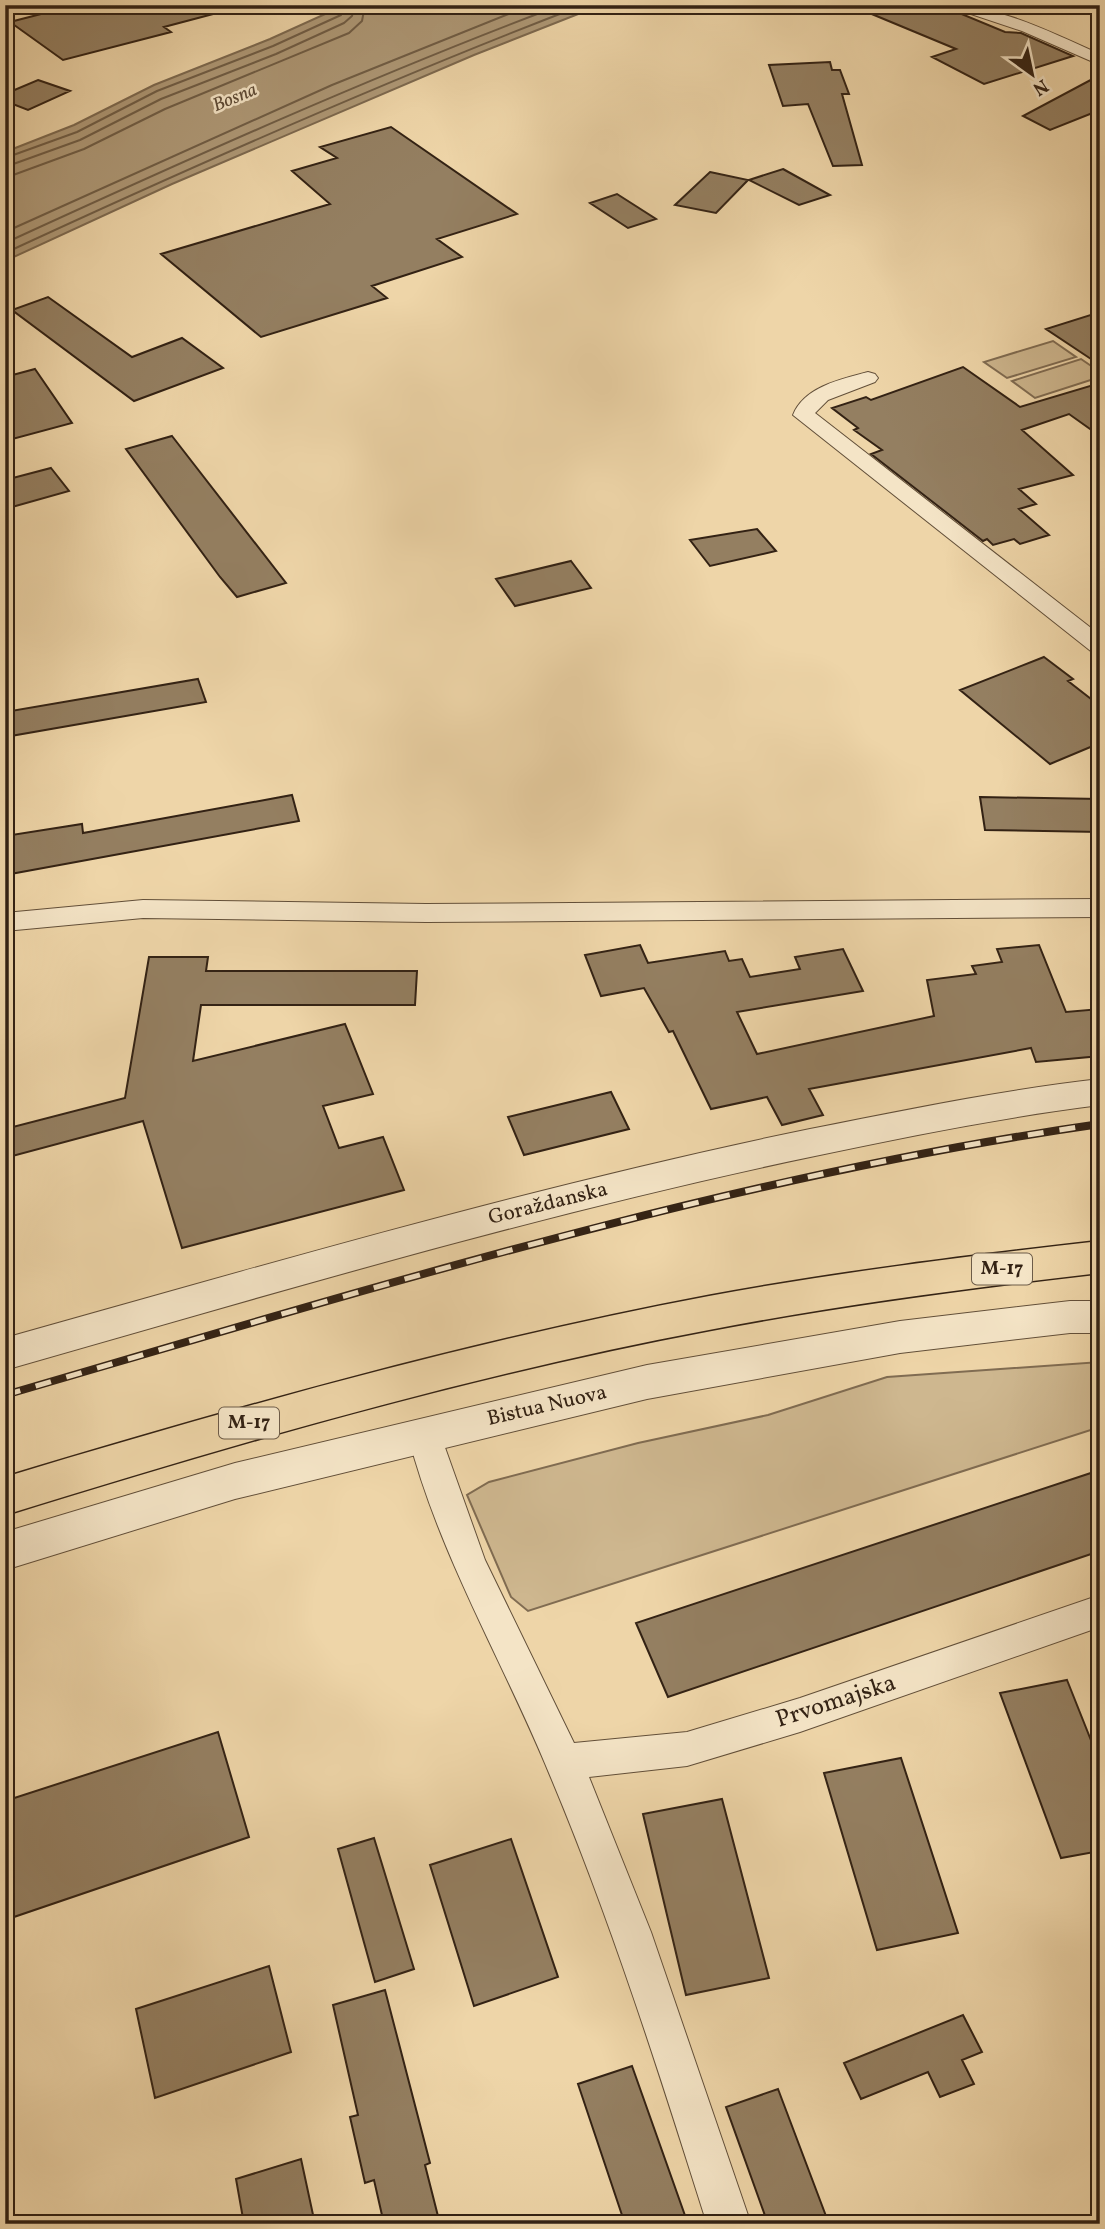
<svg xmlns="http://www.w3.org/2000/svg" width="1105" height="2229" font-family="Vollkorn,serif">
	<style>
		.green { fill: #ceb78f; stroke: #806c52; stroke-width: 2 }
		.water { fill: #ae9876; stroke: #7d694f; stroke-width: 2 }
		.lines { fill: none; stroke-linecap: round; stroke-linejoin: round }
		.shore { stroke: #705d45; stroke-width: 2 }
		.building { fill: #947f61; stroke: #332214; stroke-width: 2 }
		.minor-casing { stroke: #624f39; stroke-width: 2 }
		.tertiary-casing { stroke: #624f39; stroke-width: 2 }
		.trunk-casing { stroke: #332214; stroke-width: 3 }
		.minor { fill: #f4e4c6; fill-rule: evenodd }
		.tertiary { fill: #f4e4c6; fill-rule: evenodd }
		.trunk { fill: #eed5a8; fill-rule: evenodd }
		.rail-casing { stroke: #332214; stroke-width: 8 }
		.rail { stroke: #f4e4c6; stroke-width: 5; stroke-dasharray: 16; stroke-linecap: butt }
		.labels { text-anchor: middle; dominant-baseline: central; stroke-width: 5; stroke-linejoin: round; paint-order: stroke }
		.far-water-label { font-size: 19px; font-style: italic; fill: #5e4b36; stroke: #f4e4c6 }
		.shield { fill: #f4e4c6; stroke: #6d5c49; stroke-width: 2 }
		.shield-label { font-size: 19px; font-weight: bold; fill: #332214 }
		.street-label { font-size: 21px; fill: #332214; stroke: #f4e4c6 }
		.near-street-label { font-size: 24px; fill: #332214; stroke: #f4e4c6 }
	</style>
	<rect width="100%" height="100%" fill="#eed5a8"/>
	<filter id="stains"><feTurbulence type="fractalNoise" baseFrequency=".00286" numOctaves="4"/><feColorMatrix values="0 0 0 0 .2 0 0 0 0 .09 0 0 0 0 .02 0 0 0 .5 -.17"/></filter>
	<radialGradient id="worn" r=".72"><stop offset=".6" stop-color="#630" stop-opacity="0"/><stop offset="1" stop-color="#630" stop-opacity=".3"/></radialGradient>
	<!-- green -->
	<path class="green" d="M1053 341 1076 357 1007 378 984 362Z
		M1081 359 1100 372V377L1035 398 1012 381Z
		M1100 1362V1427L528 1611 511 1597 467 1495 489 1482 638 1443 768 1415 887 1377Z"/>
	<!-- water -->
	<path class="water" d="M345 5H601L474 55 172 184 5 261V152L74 125 154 85 270 39Z"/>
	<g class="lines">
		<!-- shore -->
		<path class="shore" d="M5 158 77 132 157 91 273 46 341 15 346 5
			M5 167 80 140 161 99 276 54 344 23 352 16 355 5
			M5 178 84 149 165 109 349 33 362 21 365 5
			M5 232 332 85 531 5
			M5 243C188 159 372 76 561 5
			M5 253C195 165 387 80 583 5"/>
	</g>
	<!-- building -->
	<path class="building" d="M76 5H216L217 13 164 27 171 32 63 60 10 22Z
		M850 5H940L1005 32 1021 33 1073 56 984 84 932 57 956 49Z
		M830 62 832 70H840L849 94H842L862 165 833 166 808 104 783 106 769 65Z
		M1100 75V110L1050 130 1023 116Z
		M38 80 70 91 28 110 5 101V94Z
		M391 127 517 214 437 239 462 257 372 286 387 298 261 337 161 254 330 204 292 171 337 158 320 147Z
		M783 169 830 195 799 205 749 180Z
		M710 172 748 180 716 213 675 205Z
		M617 194 656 219 628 228 590 203Z
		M48 297 132 357 182 338 223 368 134 401 12 310Z
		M1100 312V365L1046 329Z
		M963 367 1020 407 1100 383V436L1069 414 1022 430 1073 475 1019 489 1036 504 1019 509 1049 535 1020 544 1014 539 993 545 987 539 983 541 871 454 882 450 854 430 858 428 832 408 866 397 871 400Z
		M35 369 72 423 5 441V377Z
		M172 436 286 583 237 597 220 577 126 449Z
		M51 468 69 491 5 509V480Z
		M757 529 776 551 710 566 690 540Z
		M571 561 591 588 515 606 496 579Z
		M1044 657 1073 679 1068 681 1100 706V743L1050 764 960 690Z
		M198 679 206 702 5 737V712Z
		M292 795 299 821 5 875V836L82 824 83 833Z
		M980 797 1100 799V832L985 830Z
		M640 945 648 963 725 951 729 961 742 959 750 977 800 969 795 957 843 949 863 991 737 1012 757 1054 934 1016 927 980 976 974 972 966 1002 962 997 949 1039 945 1066 1012 1100 1009V1056L1036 1062 1031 1048 809 1089 823 1115 782 1125 767 1097 711 1109 673 1031 669 1032 644 988 601 996 585 955Z
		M149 957H208L206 971H417L415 1005H201L193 1061 345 1024 373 1094 323 1106 339 1148 383 1137 404 1190 182 1248 143 1121 5 1158V1129L125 1098Z
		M611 1092 629 1129 524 1155 508 1117Z
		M1100 1470V1551L668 1697 636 1623Z
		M1067 1680 1100 1763V1851L1061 1858 1000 1693Z
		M218 1732 249 1837 5 1920V1801Z
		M901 1758 958 1933 877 1950 824 1773Z
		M722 1799 769 1978 686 1995 643 1814Z
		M374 1838 414 1969 375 1982 338 1849Z
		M511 1839 558 1977 474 2006 430 1865Z
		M269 1966 291 2052 155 2098 136 2009Z
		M385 1990 430 2163 425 2165 440 2224H384L374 2180 365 2183 350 2117 358 2115 333 2005Z
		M963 2015 982 2052 962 2060 974 2084 940 2097 928 2072 861 2099 844 2063Z
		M632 2066 688 2224H625L578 2084Z
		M778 2089 829 2224H768L726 2107Z
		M301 2159 315 2224H244L236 2179Z"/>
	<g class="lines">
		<defs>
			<path id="minor" d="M944 5C999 5 1050 32 1100 54V65L1022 31Z
				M868 372 875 374 878 378 875 382 828 400 815 413 1100 635V654L1092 652 793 415C804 387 841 379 868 372Z
				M1100 899V917L426 922 143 918 5 931V913L143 900 426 904Z
				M425 1421 437 1425 485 1560 574 1743 687 1732 800 1698 1100 1595V1627L800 1732 687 1766 589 1777 651 1932 751 2224H707C659 2072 611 1920 549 1773 502 1659 439 1555 408 1435L413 1425Z"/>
			<path id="tertiary" d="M1100 1079V1105C1004 1117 910 1136 815 1156 542 1213 274 1293 5 1370V1338C272 1263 538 1185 810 1129 906 1110 1002 1090 1100 1079Z
				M1070 1301H1100V1333H1070L900 1353 647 1399 235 1499 5 1570V1532L235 1463 647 1365 900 1321Z"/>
			<path id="trunk" d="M1100 1241V1273C969 1288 838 1305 709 1330 470 1375 237 1443 5 1515V1477C237 1407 471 1341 709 1296 838 1272 969 1256 1100 1241Z"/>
		</defs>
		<!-- minor casing -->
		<use href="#minor" class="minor-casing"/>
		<!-- tertiary casing -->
		<use href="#tertiary" class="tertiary-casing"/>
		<!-- trunk casing -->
		<use href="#trunk" class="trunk-casing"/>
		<!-- minor -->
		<use href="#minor" class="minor"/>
		<!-- tertiary -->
		<use href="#tertiary" class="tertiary"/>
		<!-- trunk -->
		<use href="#trunk" class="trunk"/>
		<defs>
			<path id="rail" d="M5 1395C362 1291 732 1176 1100 1124"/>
		</defs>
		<!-- rail casing -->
		<use href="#rail" class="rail-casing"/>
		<!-- rail -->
		<use href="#rail" class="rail"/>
	</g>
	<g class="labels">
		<!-- far-water labels -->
		<g class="far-water-label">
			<text transform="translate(235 98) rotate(-23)">Bosna</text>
		</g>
		<!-- shield labels -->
		<g class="shield">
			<rect x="972" y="1253.5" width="60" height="31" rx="5"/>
			<rect x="219" y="1407.5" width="60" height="31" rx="5"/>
		</g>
		<g class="shield-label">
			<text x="1002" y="1269">M-17</text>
			<text x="249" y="1423">M-17</text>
		</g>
		<!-- street labels -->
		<g class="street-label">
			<text transform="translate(548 1204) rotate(-14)">Goraždanska</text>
			<text transform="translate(547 1406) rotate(-13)">Bistua Nuova</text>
		</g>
		<!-- near-street labels -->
		<g class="near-street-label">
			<text transform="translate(836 1702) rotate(-18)">Prvomajska</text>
		</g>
	</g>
	<!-- margin -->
	<rect width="1105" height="2229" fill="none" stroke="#eed5a8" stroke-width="28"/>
	<rect x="7" y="7" width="1091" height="2215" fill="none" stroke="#332214" stroke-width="3.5"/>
	<rect x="14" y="14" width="1077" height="2201" fill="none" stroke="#332214" stroke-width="2"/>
	<!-- north arrow -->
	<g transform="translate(1032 74) rotate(147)" stroke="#f4e4c6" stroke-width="5" paint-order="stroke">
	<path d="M0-5L12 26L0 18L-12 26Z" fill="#332214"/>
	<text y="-10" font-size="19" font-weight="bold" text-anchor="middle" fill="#332214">N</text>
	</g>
	<rect width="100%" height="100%" filter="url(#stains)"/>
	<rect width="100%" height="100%" fill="url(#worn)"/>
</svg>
